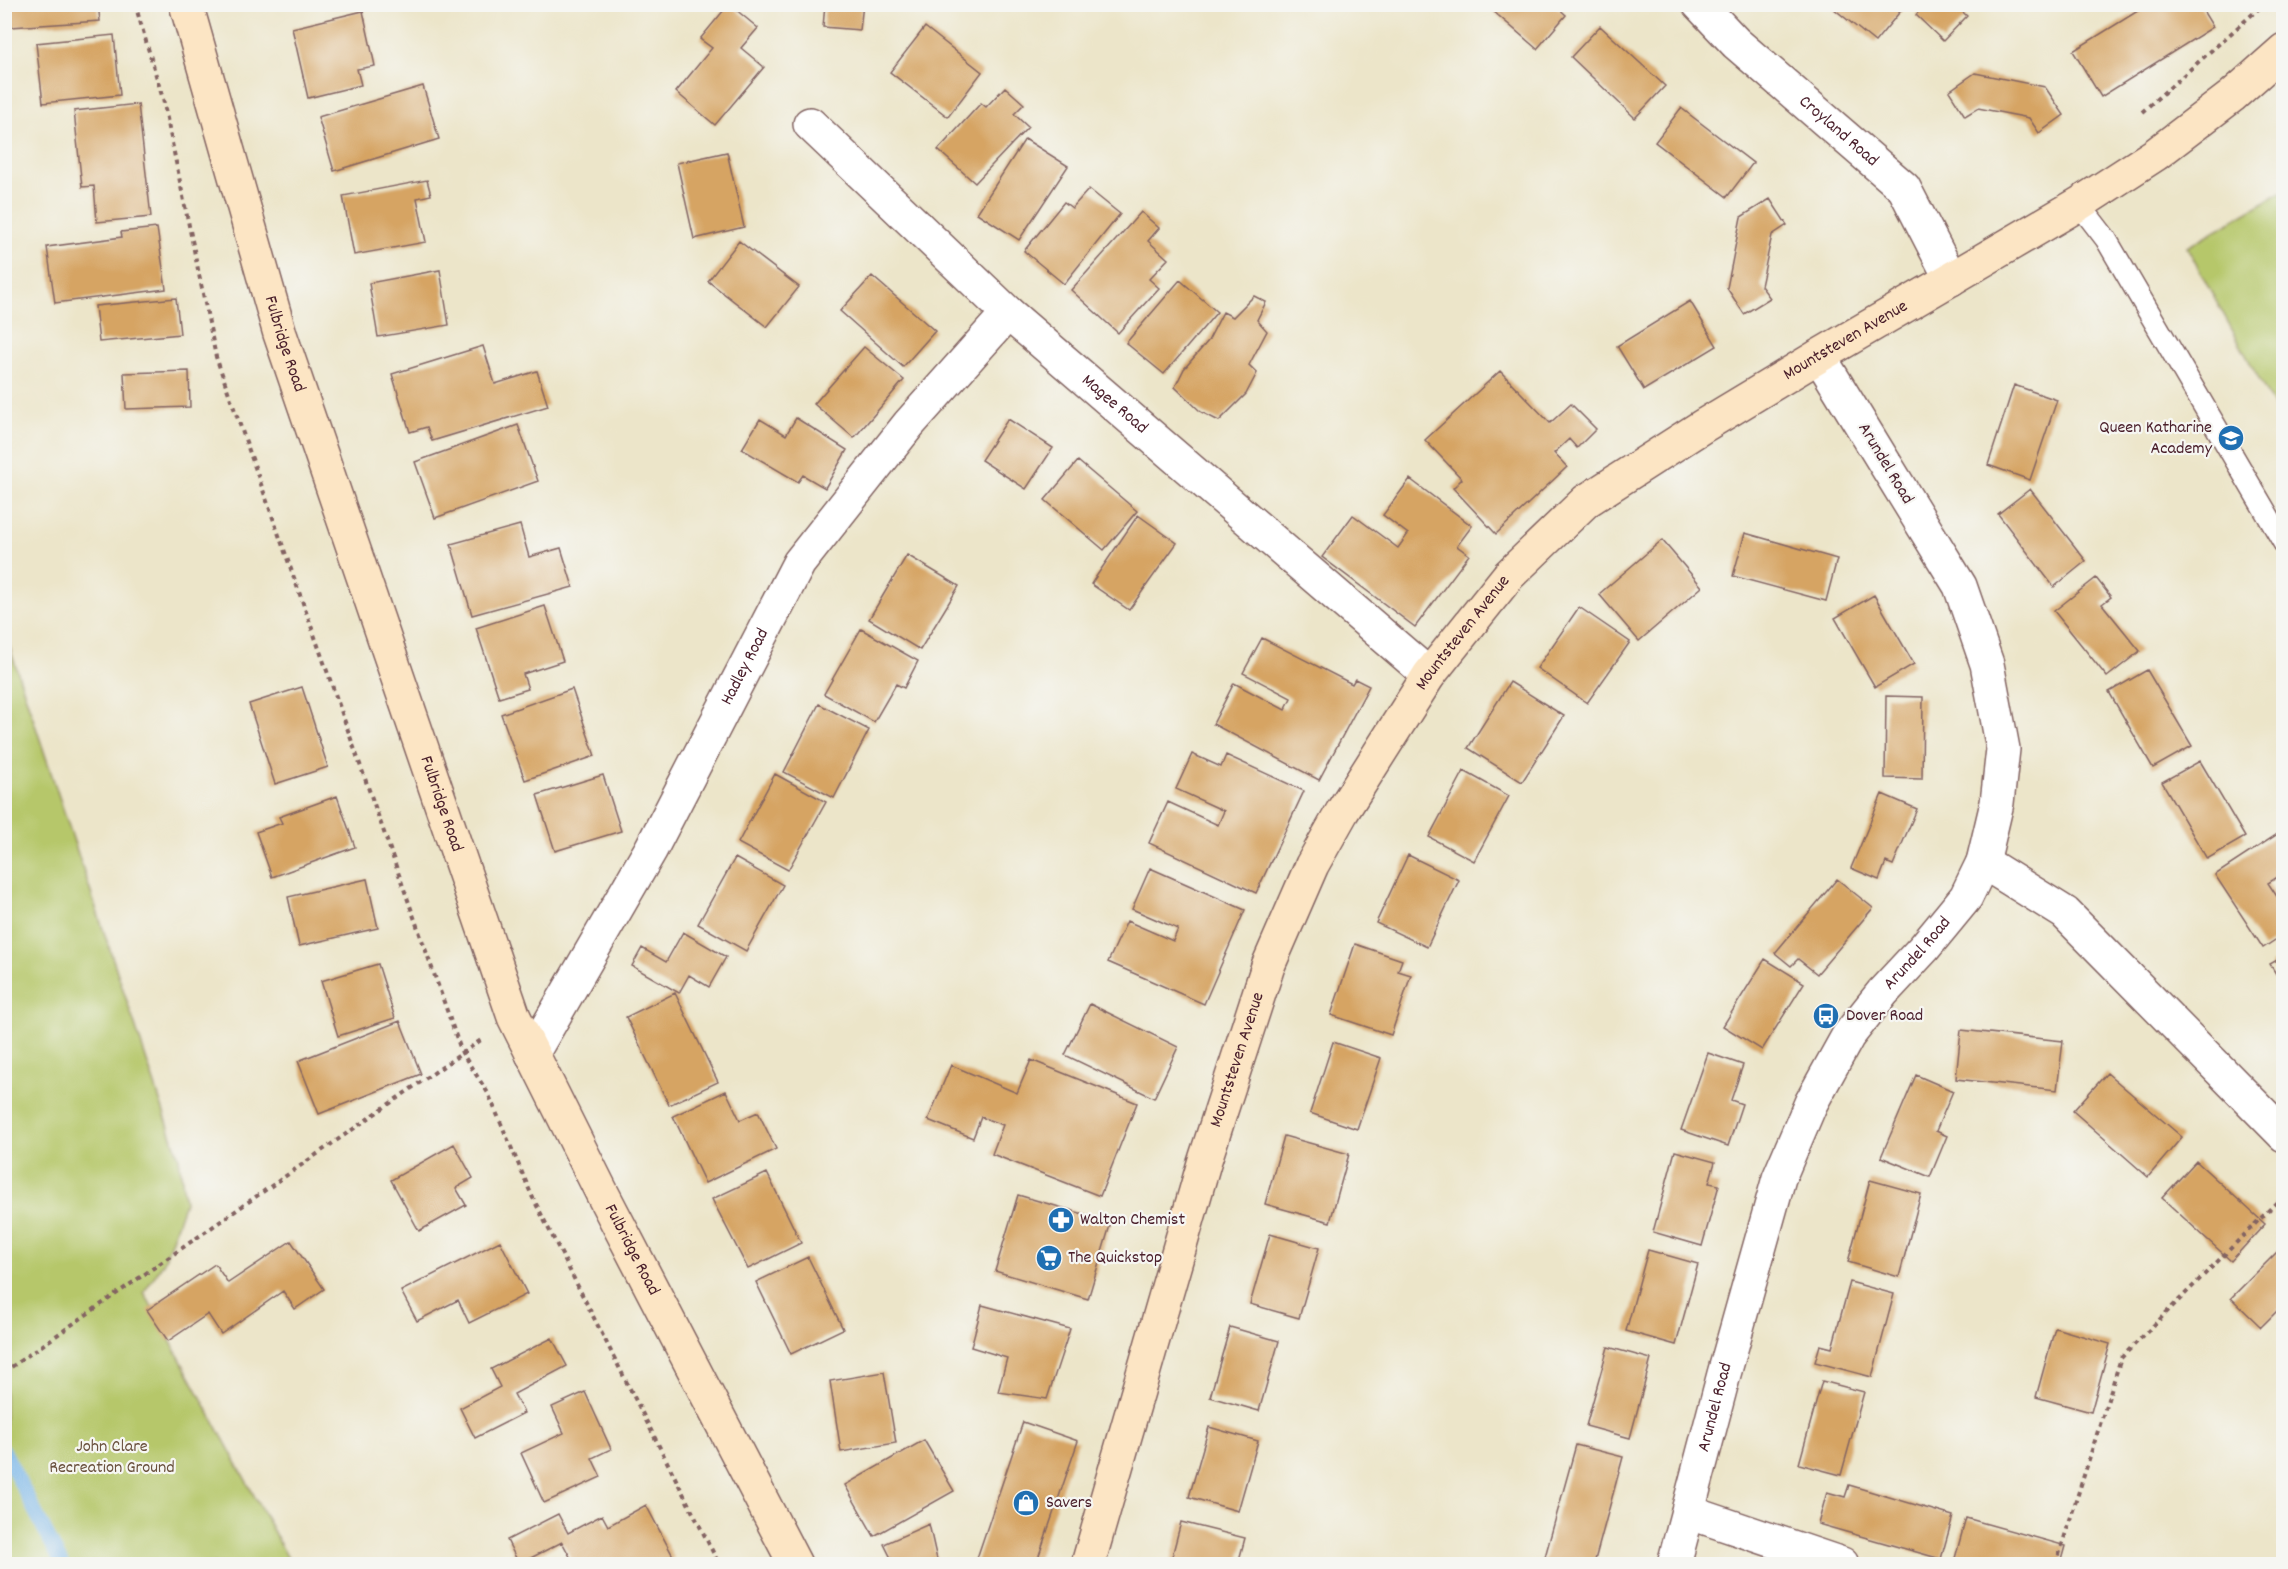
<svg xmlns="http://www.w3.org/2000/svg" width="2288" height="1569" font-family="Dekko,sans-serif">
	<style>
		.green { fill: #b6c76b; stroke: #80734b; stroke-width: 1.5 }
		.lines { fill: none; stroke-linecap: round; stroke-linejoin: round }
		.stream { stroke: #75b3e8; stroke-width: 14 }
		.building { fill: #d6a463 }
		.lane-casing { stroke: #836462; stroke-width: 24 }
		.street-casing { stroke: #836462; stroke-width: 36 }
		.secondary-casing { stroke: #836462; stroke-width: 36 }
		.path { stroke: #836462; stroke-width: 4; stroke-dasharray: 4.5 4.5; stroke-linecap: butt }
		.lane { stroke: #fff; stroke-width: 21 }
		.street { stroke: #fff; stroke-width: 33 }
		.secondary { stroke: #fce5c4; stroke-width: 33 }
		.labels { text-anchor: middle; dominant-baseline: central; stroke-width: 4.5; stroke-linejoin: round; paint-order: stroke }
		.street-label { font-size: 18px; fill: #4a1f2b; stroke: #f6f6f2 }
		.poi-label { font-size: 18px; fill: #4a1f2b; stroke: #f6f6f2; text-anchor: start }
		.park-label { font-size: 18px; fill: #6a513e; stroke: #f6f6f2 }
	</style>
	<rect width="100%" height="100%" fill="#f6f6f2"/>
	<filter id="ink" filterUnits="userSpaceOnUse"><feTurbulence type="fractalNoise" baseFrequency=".0167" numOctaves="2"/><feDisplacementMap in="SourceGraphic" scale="12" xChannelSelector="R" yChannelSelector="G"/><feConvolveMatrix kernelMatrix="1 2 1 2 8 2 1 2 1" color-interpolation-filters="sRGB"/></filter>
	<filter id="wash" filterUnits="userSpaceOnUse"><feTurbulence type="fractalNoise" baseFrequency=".008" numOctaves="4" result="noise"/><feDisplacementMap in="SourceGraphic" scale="24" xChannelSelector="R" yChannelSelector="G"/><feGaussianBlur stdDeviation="1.35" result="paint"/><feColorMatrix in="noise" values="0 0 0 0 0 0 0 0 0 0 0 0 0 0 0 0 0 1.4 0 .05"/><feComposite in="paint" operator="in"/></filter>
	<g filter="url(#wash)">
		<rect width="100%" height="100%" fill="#ece5c9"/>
		<!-- green -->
		<path class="green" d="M2283 191V423L2187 247Z
			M4 631 179 1158 185 1202 164 1262 144 1292 291 1564H5Z"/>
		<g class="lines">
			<!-- stream -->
			<path class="stream" d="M4 1451 62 1564"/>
		</g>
		<g id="blocks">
			<!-- building -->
			<path class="building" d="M9 4H98L100 21 11 27Z
				M729 4 758 28 741 48 764 67 715 125 676 92 712 48 700 39Z
				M825 4H863L860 30 823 27Z
				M1485 4H1554L1566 15 1537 49Z
				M1828 4H1898L1903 8 1875 42Z
				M1925 4H1954L1967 16 1943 41 1916 15Z
				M2149 4H2199L2213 27 2101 97 2073 51Z
				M363 11 375 66 357 69 361 85 308 98 292 28Z
				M1600 26 1665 86 1635 118 1571 57Z
				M925 27 982 72 948 117 890 72Z
				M114 35 120 95 43 103 36 43Z
				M1975 73 2045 87 2064 115 2039 133 2029 118 1978 108 1965 116 1949 91Z
				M423 86 439 139 334 171 318 117Z
				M1005 87 1024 104 1014 114 1028 127 975 183 938 150 981 103 986 107Z
				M138 104 151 217 97 222 94 186 82 187 74 111Z
				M1681 108 1753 163 1727 197 1655 142Z
				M1025 139 1068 166 1019 240 977 213Z
				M727 152 744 227 694 239 677 163Z
				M427 180 431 195 417 198 426 242 354 255 343 196Z
				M1089 189 1120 214 1064 284 1024 251 1064 202 1072 208Z
				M1770 199 1787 225 1772 235 1761 286 1770 298 1744 314 1727 288 1741 217Z
				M1141 212 1159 228 1148 241 1168 259 1149 279 1159 288 1118 333 1071 290Z
				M157 228 166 289 55 303 47 247 122 237 121 232Z
				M739 241 799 287 767 327 708 281Z
				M440 270 449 325 378 337 369 283Z
				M872 276 935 331 903 367 840 311Z
				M1180 280 1217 312 1164 374 1126 343Z
				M1254 296 1266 302 1257 320 1267 331 1249 365 1257 373 1246 394 1219 421 1201 412 1175 387 1184 369 1208 341 1223 312 1233 317Z
				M176 298 180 334 99 342 95 306Z
				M1690 301 1717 346 1644 390 1617 346Z
				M483 346 495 384 537 371 548 406 432 441 427 427 410 432 392 374Z
				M864 347 904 380 854 438 814 404Z
				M189 371 190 407 126 409 124 373Z
				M1500 371 1550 423 1571 404 1596 429 1577 448 1569 439 1554 453 1567 467 1496 534 1453 488 1462 479 1425 440Z
				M2014 385 2057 400 2030 480 1988 465Z
				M796 418 847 450 825 488 803 475 798 482 742 449 760 419 786 435Z
				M1008 419 1053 448 1026 489 981 460Z
				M518 425 538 481 435 518 415 462Z
				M1078 461 1137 511 1104 550 1045 500Z
				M1410 479 1472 526 1457 546 1469 555 1415 627 1322 557 1353 515 1398 548 1408 534 1383 515Z
				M2030 489 2086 561 2054 587 1998 514Z
				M1138 515 1177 543 1129 610 1091 584Z
				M520 525 529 557 561 548 573 587 472 615 451 544Z
				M1745 533 1837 559 1826 601 1733 576Z
				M1662 540 1702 587 1639 641 1599 594Z
				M907 555 959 586 920 650 869 619Z
				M2096 578 2111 597 2102 604 2140 651 2107 677 2054 611Z
				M1874 595 1914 664 1875 687 1835 618Z
				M545 606 563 661 523 674 528 689 499 698 476 628Z
				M1579 607 1630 642 1587 703 1537 668Z
				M861 629 918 661 904 688 896 684 874 722 824 694Z
				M1262 638 1352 684 1355 679 1369 686 1319 780 1213 724 1234 683 1285 710 1291 698 1243 673Z
				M2147 670 2192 746 2153 768 2109 692Z
				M1510 682 1564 716 1522 782 1468 748Z
				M302 687 328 767 275 784 249 704Z
				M572 689 595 756 525 780 501 714Z
				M1886 696 1923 697 1922 779 1885 778Z
				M819 704 869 730 834 798 784 772Z
				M1192 754 1221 767 1226 755 1304 791 1256 893 1149 843 1168 802 1218 825 1224 811 1176 789Z
				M2200 761 2245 837 2207 859 2162 782Z
				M1464 771 1509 796 1474 861 1429 837Z
				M775 774 826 802 788 870 738 843Z
				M603 775 621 831 555 851 537 795Z
				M1882 794 1917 809 1893 865 1886 862 1879 880 1851 868Z
				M337 796 355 847 272 877 256 832 282 823 279 817Z
				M2282 831 2284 873 2268 883 2284 907V934L2263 948 2215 875Z
				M1408 855 1459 880 1427 947 1376 923Z
				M735 858 783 885 746 951 698 924Z
				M1150 868 1245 910 1204 1004 1108 962 1127 921 1173 941 1178 929 1132 909Z
				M367 879 378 928 299 946 288 897Z
				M1837 879 1873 908 1817 974 1798 959 1791 966 1775 953Z
				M683 932 726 957 709 987 689 975 679 993 632 966 642 948 666 962Z
				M1355 944 1402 960 1398 971 1411 975 1391 1035 1331 1015Z
				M2284 956V987L2270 964Z
				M1765 959 1804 983 1762 1050 1723 1026Z
				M378 964 395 1018 338 1036 321 981Z
				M675 993 718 1082 669 1105 626 1017Z
				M1090 1004 1178 1047 1154 1098 1065 1055Z
				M400 1021 421 1074 319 1114 298 1061Z
				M1961 1030 2063 1041 2057 1090 1956 1079Z
				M1333 1042 1381 1058 1357 1129 1310 1113Z
				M1708 1053 1743 1065 1731 1100 1742 1104 1728 1146 1681 1130Z
				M1031 1060 1137 1103 1100 1196 992 1154 1003 1125 981 1117 973 1138 928 1120 951 1065 1017 1093Z
				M2107 1073 2182 1137 2148 1177 2073 1111Z
				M1916 1075 1953 1091 1936 1131 1947 1136 1930 1177 1881 1157Z
				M726 1091 740 1120 758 1112 776 1149 705 1183 673 1116Z
				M1284 1136 1349 1154 1330 1222 1265 1204Z
				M454 1144 473 1178 456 1188 466 1205 419 1231 391 1180Z
				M1675 1151 1715 1162 1709 1183 1719 1185 1702 1246 1653 1232Z
				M2196 1161 2265 1224 2231 1261 2162 1198Z
				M767 1173 801 1243 748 1269 712 1199Z
				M1870 1180 1921 1194 1899 1277 1848 1262Z
				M1018 1195 1111 1222 1088 1299 995 1271Z
				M1270 1234 1319 1248 1299 1318 1250 1304Z
				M291 1241 324 1289 295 1309 283 1291 221 1334 208 1314 168 1341 147 1310 215 1264 228 1283Z
				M500 1241 527 1294 469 1323 458 1300 417 1321 401 1291Z
				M2284 1245V1310L2281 1307 2261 1327 2231 1298Z
				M1648 1250 1698 1264 1676 1345 1626 1331Z
				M808 1257 843 1329 791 1354 756 1282Z
				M1850 1282 1894 1294 1872 1377 1815 1362 1820 1345 1832 1348Z
				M982 1305 1070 1329 1047 1399 998 1392 1007 1358 971 1347Z
				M1230 1327 1279 1341 1259 1411 1210 1397Z
				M2055 1328 2110 1344 2091 1412 2036 1397Z
				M552 1338 567 1366 514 1394 524 1413 475 1438 460 1408 500 1387 491 1369Z
				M1608 1347 1651 1359 1630 1438 1586 1426Z
				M884 1372 896 1443 841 1452 830 1381Z
				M1822 1381 1864 1392 1841 1475 1799 1464Z
				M585 1392 611 1449 592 1458 601 1477 544 1503 521 1453 564 1433 552 1407Z
				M1023 1422 1078 1441 1036 1564H975Z
				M1209 1427 1258 1441 1238 1511 1189 1497Z
				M924 1440 954 1491 874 1536 845 1485Z
				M1576 1445 1623 1457 1594 1564H1543Z
				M1849 1485 1953 1516 1941 1559 1818 1524 1827 1492 1845 1497Z
				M646 1505 674 1558 661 1564H574L562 1542 519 1564 507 1540 558 1514 568 1533 602 1515 608 1526Z
				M1966 1518 2066 1546 2061 1564H1964L1954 1562Z
				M1181 1522 1245 1538 1238 1564H1170Z
				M929 1524 938 1564H894L884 1544Z"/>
		</g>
	</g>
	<g filter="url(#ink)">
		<use href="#blocks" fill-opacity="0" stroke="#836462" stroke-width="1.5"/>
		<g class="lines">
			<defs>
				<path id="lane" d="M2079 204 2106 239 2284 543"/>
				<g id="street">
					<path id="s1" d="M1699 4 1736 43 1904 188 1951 279"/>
					<path id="s2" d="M810 124 1008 313 1429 675"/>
					<path d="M1983 862 2065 913 2284 1135"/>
					<path id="s3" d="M532 1054 651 849 799 563 909 424 1008 313"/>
					<path d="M1688 1512 1842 1564"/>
					<path id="s4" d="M1674 1564 1724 1374 1779 1178 1811 1103 1848 1036 1883 992 1924 948 1966 897 1983 862 1997 803 2003 749 1987 664 1960 586 1819 356"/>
				</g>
				<g id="secondary">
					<path id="s5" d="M186 4 280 334 514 1017 602 1193 795 1564"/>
					<path id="s6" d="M1088 1564 1204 1163 1268 966 1312 865 1342 812 1429 675 1509 575 1586 501 1703 426 1819 356 2079 204 2156 154 2232 96 2284 50"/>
				</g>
			</defs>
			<!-- lane casing -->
			<use href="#lane" class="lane-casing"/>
			<!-- street casing -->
			<use href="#street" class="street-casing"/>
			<!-- secondary casing -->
			<use href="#secondary" class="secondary-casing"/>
			<!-- path -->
			<path class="path" d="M135 4 163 99 216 357 462 1053 488 1093 532 1196 719 1564
				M2142 112 2264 4
				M4 1372 481 1040
				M2056 1564 2121 1358 2284 1195"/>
			<!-- lane -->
			<use href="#lane" class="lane"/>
			<!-- street -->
			<use href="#street" class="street"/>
			<!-- secondary -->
			<use href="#secondary" class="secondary"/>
		</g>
	</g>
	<!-- icons -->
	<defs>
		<symbol id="school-disc" viewBox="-11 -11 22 22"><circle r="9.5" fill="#1f6fb2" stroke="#f6f6f2"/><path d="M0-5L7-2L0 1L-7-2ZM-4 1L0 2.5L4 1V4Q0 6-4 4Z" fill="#fff"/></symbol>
		<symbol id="bus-disc" viewBox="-11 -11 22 22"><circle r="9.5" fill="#1f6fb2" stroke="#f6f6f2"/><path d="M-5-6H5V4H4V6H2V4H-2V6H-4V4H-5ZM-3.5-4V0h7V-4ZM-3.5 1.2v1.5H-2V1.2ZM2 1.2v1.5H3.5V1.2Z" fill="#fff"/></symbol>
		<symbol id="pharmacy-disc" viewBox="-11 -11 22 22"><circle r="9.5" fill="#1f6fb2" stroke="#f6f6f2"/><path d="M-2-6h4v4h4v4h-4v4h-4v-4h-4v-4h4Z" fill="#fff"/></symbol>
		<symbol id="supermarket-disc" viewBox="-11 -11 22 22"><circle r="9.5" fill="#1f6fb2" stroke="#f6f6f2"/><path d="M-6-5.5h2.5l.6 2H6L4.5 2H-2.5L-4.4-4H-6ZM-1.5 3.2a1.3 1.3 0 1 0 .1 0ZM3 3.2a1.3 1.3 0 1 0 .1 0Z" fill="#fff"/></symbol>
		<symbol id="shop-disc" viewBox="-11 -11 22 22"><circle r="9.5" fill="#1f6fb2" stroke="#f6f6f2"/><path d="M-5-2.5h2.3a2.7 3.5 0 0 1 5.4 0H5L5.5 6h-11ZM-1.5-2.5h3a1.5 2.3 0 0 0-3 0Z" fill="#fff"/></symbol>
	</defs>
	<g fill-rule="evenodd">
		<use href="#school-disc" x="2216" y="423" width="30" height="30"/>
		<use href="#bus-disc" x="1811" y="1001" width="30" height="30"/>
		<use href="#pharmacy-disc" x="1046" y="1205" width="30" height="30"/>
		<use href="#supermarket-disc" x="1034" y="1243" width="30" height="30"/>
		<use href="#shop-disc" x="1011" y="1488" width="30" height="30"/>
	</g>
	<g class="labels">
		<!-- street labels -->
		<g class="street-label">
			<text stroke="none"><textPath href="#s1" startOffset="189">Croyland Road</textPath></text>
			<text stroke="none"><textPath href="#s6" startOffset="1498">Mountsteven Avenue</textPath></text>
			<text stroke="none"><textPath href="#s5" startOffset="354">Fulbridge Road</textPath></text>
			<text stroke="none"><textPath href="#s2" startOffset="414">Magee Road</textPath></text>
			<text transform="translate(1885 464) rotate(59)">Arundel Road</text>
			<text stroke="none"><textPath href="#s6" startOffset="1012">Mountsteven Avenue</textPath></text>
			<text stroke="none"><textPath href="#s3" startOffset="442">Hadley Road</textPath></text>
			<text stroke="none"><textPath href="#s5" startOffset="840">Fulbridge Road</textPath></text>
			<text stroke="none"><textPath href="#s4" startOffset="666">Arundel Road</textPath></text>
			<text stroke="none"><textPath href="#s6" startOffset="526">Mountsteven Avenue</textPath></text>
			<text stroke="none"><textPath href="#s5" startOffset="1326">Fulbridge Road</textPath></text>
			<text stroke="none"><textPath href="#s4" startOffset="162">Arundel Road</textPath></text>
		</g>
		<!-- poi labels -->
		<g class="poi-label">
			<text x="2212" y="428" text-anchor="end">Queen Katharine<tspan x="2212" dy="21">Academy</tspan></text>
			<text x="1846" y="1016">Dover Road</text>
			<text x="1080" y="1220">Walton Chemist</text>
			<text x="1068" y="1258">The Quickstop</text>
			<text x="1046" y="1503">Savers</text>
		</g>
		<!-- park labels -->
		<g class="park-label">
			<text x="112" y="1447">John Clare<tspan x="112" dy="21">Recreation Ground</tspan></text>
		</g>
	</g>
	<!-- margin -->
	<rect width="2288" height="1569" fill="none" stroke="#f6f6f2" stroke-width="24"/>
</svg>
